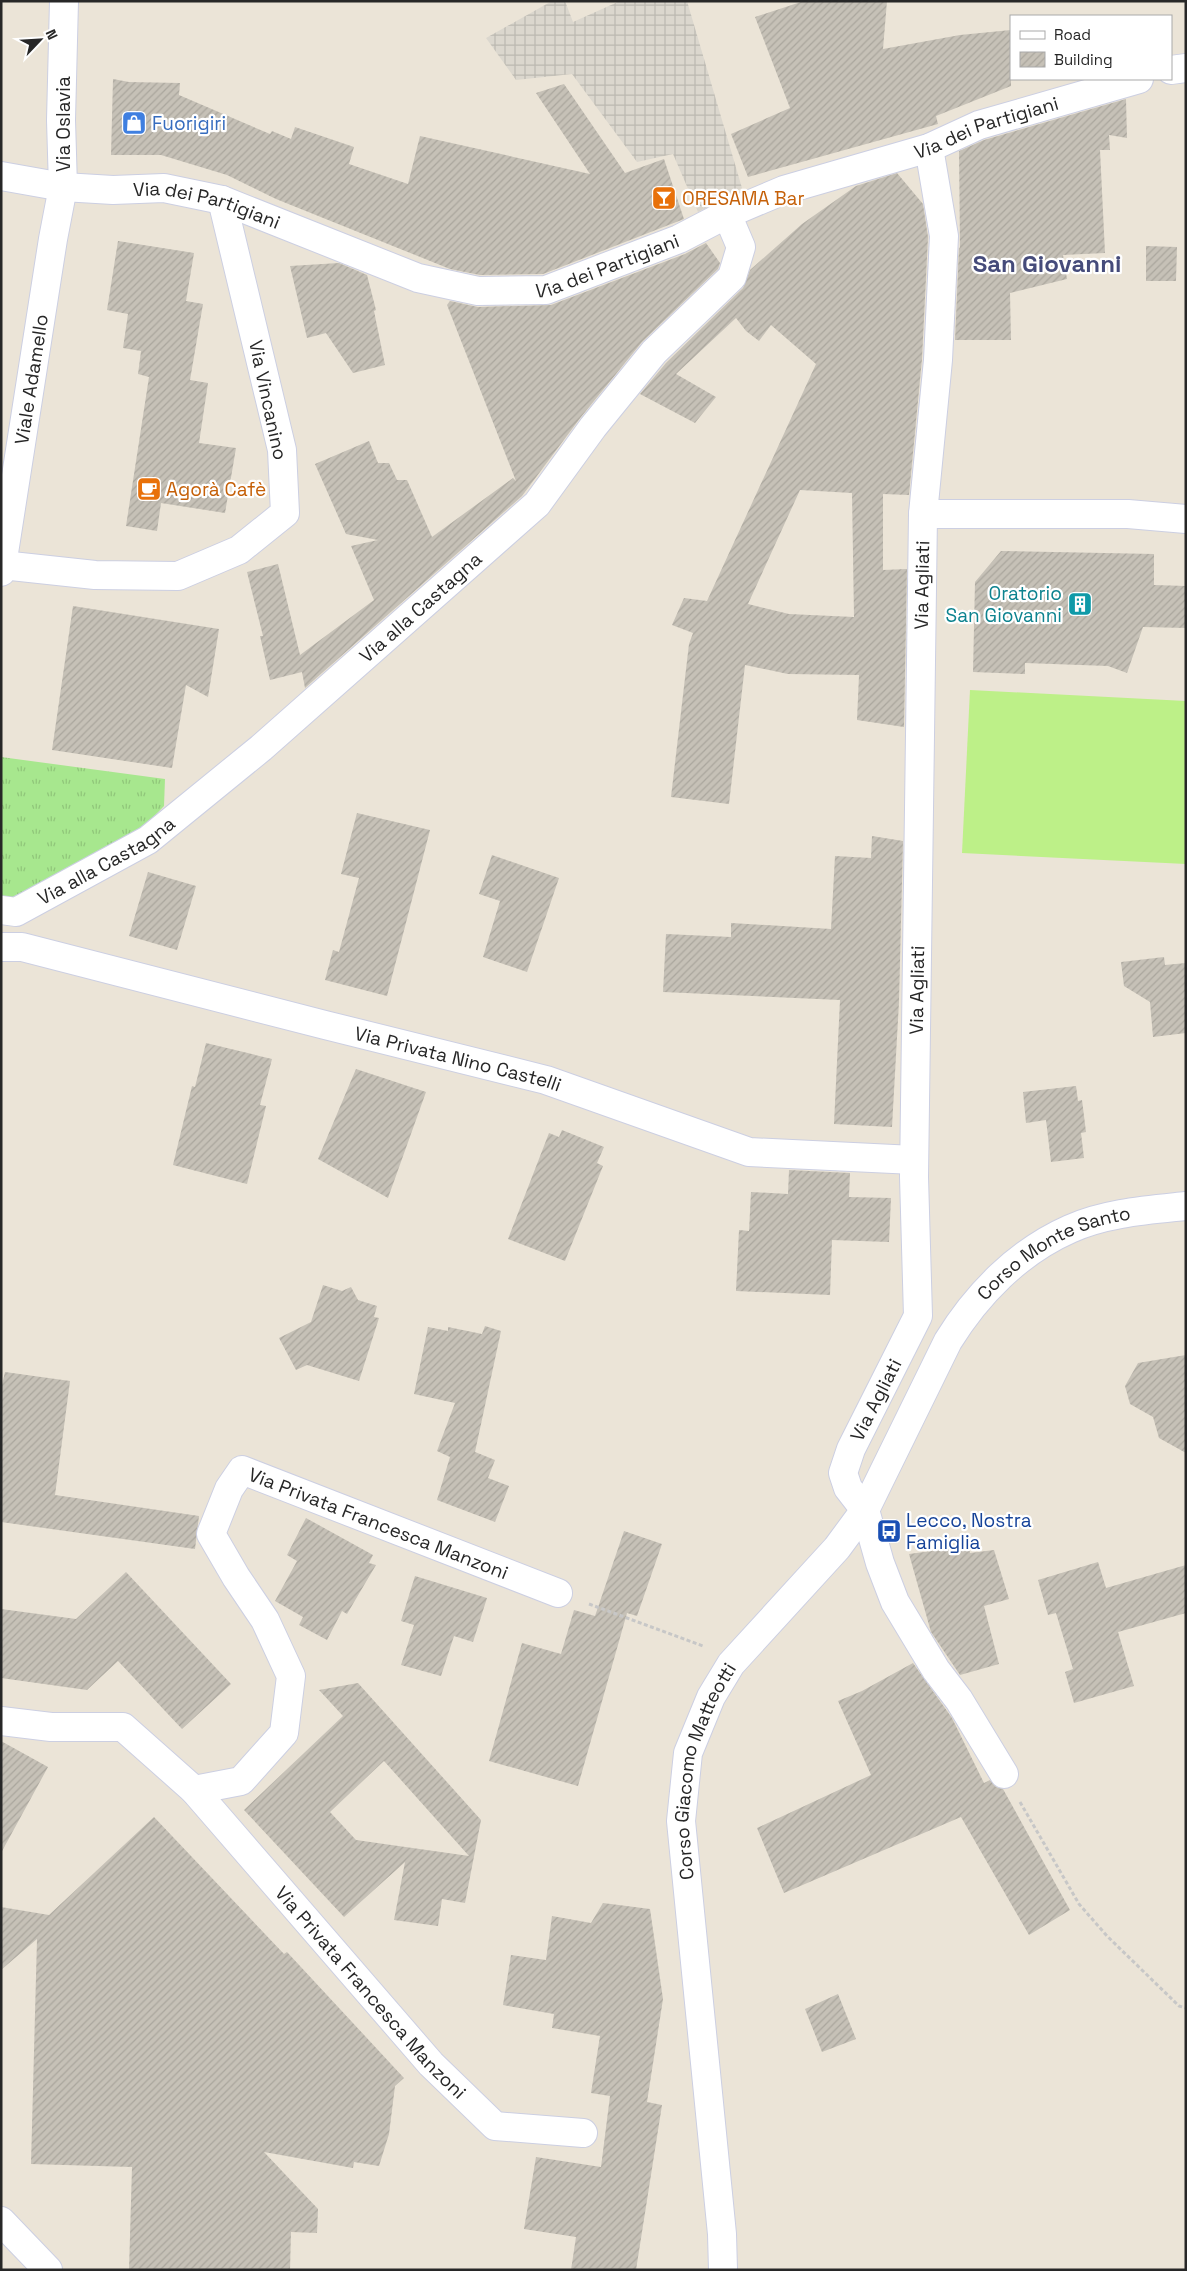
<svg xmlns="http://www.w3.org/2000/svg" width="1187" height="2271" font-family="'Space Grotesk',sans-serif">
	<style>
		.grass { fill: url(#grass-tufts) }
		.pitch { fill: #bdf088 }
		.plaza { fill: url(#plaza-grid) }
		.building { fill: url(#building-hatch); fill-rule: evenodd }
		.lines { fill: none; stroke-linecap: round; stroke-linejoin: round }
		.street-casing { stroke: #cccfe2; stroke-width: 30 }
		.secondary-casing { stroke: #cccfe2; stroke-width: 30 }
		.path { stroke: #c7c7c7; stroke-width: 3; stroke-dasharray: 4 2.5; stroke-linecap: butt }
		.street { stroke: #fff; stroke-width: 28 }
		.secondary { stroke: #fff; stroke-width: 28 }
		.labels { text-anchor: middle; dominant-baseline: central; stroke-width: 4.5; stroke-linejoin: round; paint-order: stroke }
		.shop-label { font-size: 19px; fill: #366cbe; stroke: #fff; text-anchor: start }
		.street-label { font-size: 19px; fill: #272727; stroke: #fff }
		.food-label { font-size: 19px; fill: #c56008; stroke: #fff; text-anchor: start }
		.culture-label { font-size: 19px; fill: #0d838f; stroke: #fff; text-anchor: end }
		.transit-label { font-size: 19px; fill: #164399; stroke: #fff; text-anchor: start }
		.district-label { font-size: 24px; font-weight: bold; fill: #454b7a; stroke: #fff }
	</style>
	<defs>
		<pattern id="grass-tufts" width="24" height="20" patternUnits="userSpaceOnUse" patternTransform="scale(1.25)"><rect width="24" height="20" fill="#a7e78e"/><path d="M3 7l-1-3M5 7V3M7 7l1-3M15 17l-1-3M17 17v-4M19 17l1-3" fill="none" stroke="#90c67a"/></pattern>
		<pattern id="plaza-grid" width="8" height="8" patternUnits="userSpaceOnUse" patternTransform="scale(1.25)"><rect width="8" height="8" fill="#dbd7ce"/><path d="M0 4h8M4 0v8" fill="none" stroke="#bcb9b1"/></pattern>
		<pattern id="building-hatch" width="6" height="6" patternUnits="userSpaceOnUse" patternTransform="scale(1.25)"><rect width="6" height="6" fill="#c6c1b7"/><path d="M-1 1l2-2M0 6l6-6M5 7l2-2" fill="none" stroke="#aaa69d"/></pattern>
	</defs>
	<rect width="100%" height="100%" fill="#ebe4d7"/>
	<!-- grass -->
	<path class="grass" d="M1 757 165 779 164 806 139 832 11 905 1 904Z"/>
	<!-- pitch -->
	<path class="pitch" d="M970 690 1186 701V864L962 853Z"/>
	<!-- plaza -->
	<path class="plaza" d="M552 1H565L573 22 620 1H687L742 188 698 212 673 154 637 162 572 74 516 80 486 38Z"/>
	<!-- building -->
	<path class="building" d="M804 1H887L883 49 960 35 1011 30V86L936 116 938 124 748 177 731 134 790 108 755 17Z
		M113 79 129 82 180 83 179 95 270 134 272 131 291 139 295 127 354 147 349 164 408 184 420 136 590 174 536 93 564 84 625 173 664 159 684 219 543 274 480 275 450 269 276 199 227 175 161 155H111Z
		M1126 99 1127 138 1109 135 1110 150H1100L1105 253 1063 255 1067 279 1010 293 1011 340H955L959 247 960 249 959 151 984 140Z
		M897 173 923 204 928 237 922 359 909 495 883 494V570L907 569 904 727 857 720 859 675 788 674 745 665 729 804 671 797 689 644 693 633 672 625 684 598 707 601 816 364 771 325 759 341 746 331 736 318 676 374 716 397 695 423 640 394 666 363 743 288 750 270 802 224 856 186ZM800 490 852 493 854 617 789 614 748 604Z
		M118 241 194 253 186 301 203 304 190 380 208 383 199 443 236 448 225 513 161 503 157 531 126 526 149 377 138 374 141 351 123 348 128 314 107 310Z
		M706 243 720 263 718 269 642 342 581 417 522 496 305 688 302 672 270 680 260 636H263L247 572 278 564 300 655 374 600 351 546 378 540 346 534 315 464 369 441 378 463H389L397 480H407L432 537 513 478 516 481 447 305 450 301 478 307 551 305 685 254Z
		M1146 246 1177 247 1176 281H1146Z
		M339 263 367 275 376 310 374 311 385 365 353 373 326 333 307 338 290 266Z
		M1001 551 1154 554V585L1186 586V628L1143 627 1127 673 1108 666 1025 663V674L973 672 975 582Z
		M73 606 219 629 208 697 186 685 172 768 52 750Z
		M357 813 430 830 387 996 325 980 333 950 339 952 359 878 341 874Z
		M872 836 903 841 899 1002 892 1127 834 1124 840 1000 663 992 666 934 731 937V923L831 929 835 856 871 858Z
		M492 855 559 878 527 972 483 957 500 901 479 894Z
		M148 872 196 886 177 950 129 936Z
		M1164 957 1165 965 1186 963V1033L1153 1037 1150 1002 1124 986 1121 962Z
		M206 1043 272 1059 260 1105 266 1106 247 1184 173 1165 192 1086 195 1087Z
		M356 1069 426 1092 388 1198 318 1159Z
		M1076 1086 1078 1101 1082 1100 1086 1132 1081 1133 1084 1158 1051 1162 1046 1120 1026 1123 1023 1092Z
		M562 1130 604 1147 597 1163 603 1166 565 1261 508 1239 549 1133 559 1137Z
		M789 1170 850 1173 849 1197 891 1198 889 1242 832 1240 830 1295 736 1291 739 1230 749 1231 751 1192 788 1194Z
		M323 1285 342 1291 351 1287 358 1300 377 1306 374 1317 379 1318 359 1381 307 1365 296 1370 279 1338 311 1322Z
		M485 1326 501 1331 475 1452 495 1460 488 1478 509 1486 495 1522 437 1500 450 1457 437 1451 455 1403 414 1394 428 1327 448 1331V1327L482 1334Z
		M1186 1355V1453L1159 1438 1153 1417 1130 1404 1125 1386 1138 1363Z
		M5 1372 70 1381 55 1495 199 1516 195 1549 1 1522V1389Z
		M306 1518 373 1555 369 1563 376 1565 347 1614 342 1611 327 1640 299 1625 303 1617 275 1601 297 1561 287 1555Z
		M624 1531 662 1544 637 1616 627 1613 578 1786 489 1761 522 1643 561 1654 574 1610 595 1616Z
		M969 1546 970 1553 994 1550 1009 1599 984 1606 999 1664 960 1675 931 1632 909 1554Z
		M1098 1562 1106 1588 1186 1565V1613L1118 1632 1134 1686 1074 1703 1065 1672 1073 1669 1056 1613 1048 1615 1038 1580Z
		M126 1572 231 1684 182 1729 118 1661 87 1690 1 1678V1609L76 1619Z
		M415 1576 487 1598 473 1642 454 1636 441 1676 401 1665 414 1625 401 1621Z
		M913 1663 952 1718 984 1783 990 1780 996 1787 1003 1789 1070 1910 1029 1935 961 1817 784 1893 757 1828 871 1775 838 1701 862 1691Z
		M358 1683 481 1820 465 1903 442 1899 438 1926 394 1920 405 1862 344 1917 244 1810 343 1716 319 1690ZM384 1761 469 1856 356 1840 330 1812Z
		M1 1741 48 1767 1 1853Z
		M154 1817 284 1954 287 1952 404 2078 395 2086 389 2134 379 2166 354 2162 353 2168 264 2152 318 2209 317 2233 291 2232 290 2270H129L132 2167 31 2164 37 1939 1 1970V1907L49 1915Z
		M603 1903 650 1909 663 1999 647 2102 662 2105 636 2270H571L576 2237 524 2229 536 2157 601 2167 610 2096 591 2093 600 2036 552 2028 554 2014 503 2005 511 1955 546 1960 552 1916 591 1923Z
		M838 1994 856 2039 822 2052 805 2009Z"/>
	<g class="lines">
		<defs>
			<g id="street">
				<path d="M1171 70 1186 68"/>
				<path d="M929 148 944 236 938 360 923 514 914 1177 918 1316 851 1449 843 1473 848 1488 865 1510 880 1563 895 1602 936 1670 959 1700 1004 1774"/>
				<path id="s1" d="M1 176 63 187 113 190 164 188 222 200 418 278 478 291 546 290 679 239 727 214 784 190 929 148 979 125 1139 79"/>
				<path d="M923 514H1128L1186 519"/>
				<path d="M2 565 95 575 178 576 239 550 285 513 282 450 222 200"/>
				<path id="s2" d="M1 572 53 239 63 187 61 120 64 1"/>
				<path id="s3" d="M1 910 16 912 148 840 261 748 537 504 593 427 654 352 732 277 741 247 727 214"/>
				<path id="s4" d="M1 947H22L325 1025 546 1080 749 1152 914 1160"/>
				<path id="s5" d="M1 1721 51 1727H123L194 1790 431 2064 495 2126 583 2133"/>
				<path id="s6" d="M194 1790 241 1781 284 1733 291 1676 265 1620 236 1577 211 1534 229 1489 242 1470 558 1593"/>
			</g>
			<g id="secondary">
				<path d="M1 2221 48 2270"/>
				<path id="s7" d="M723 2270 722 2234 681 1821 688 1753 711 1697 731 1664 837 1548 865 1510 948 1341C977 1294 1018 1252 1070 1229 1105 1213 1148 1210 1186 1206"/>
			</g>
		</defs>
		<!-- street casing -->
		<use href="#street" class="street-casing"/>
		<!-- secondary casing -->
		<use href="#secondary" class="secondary-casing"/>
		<!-- path -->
		<path class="path" d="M589 1604 703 1646
			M1020 1802 1079 1904 1107 1936 1179 2006 1186 2008"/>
		<!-- street -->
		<use href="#street" class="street"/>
		<!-- secondary -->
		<use href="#secondary" class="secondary"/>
	</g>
	<!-- icons -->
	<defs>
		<symbol id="shop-square" viewBox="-11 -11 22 22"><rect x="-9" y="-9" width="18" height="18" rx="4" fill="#3f7fe0" stroke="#fff"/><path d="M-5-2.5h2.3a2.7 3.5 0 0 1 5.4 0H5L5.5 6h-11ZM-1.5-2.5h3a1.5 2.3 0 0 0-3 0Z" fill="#fff"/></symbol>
		<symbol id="bar-square" viewBox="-11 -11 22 22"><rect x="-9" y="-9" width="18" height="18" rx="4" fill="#e8710a" stroke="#fff"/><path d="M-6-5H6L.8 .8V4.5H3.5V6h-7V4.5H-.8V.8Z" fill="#fff"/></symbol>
		<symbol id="cafe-square" viewBox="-11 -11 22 22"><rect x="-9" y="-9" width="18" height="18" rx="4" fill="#e8710a" stroke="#fff"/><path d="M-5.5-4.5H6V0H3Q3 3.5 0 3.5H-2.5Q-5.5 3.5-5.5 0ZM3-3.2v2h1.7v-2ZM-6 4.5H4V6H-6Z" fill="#fff"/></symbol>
		<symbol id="building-square" viewBox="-11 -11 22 22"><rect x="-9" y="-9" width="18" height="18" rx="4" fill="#0f9aa8" stroke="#fff"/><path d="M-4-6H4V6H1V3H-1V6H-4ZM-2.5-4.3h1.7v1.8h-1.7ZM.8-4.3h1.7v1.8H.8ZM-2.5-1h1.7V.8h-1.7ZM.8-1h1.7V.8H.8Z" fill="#fff"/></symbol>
		<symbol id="bus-square" viewBox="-11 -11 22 22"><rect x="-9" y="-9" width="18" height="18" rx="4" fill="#1a4fb4" stroke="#fff"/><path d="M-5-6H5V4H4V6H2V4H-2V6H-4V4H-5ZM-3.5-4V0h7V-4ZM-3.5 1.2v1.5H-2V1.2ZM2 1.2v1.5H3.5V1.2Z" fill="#fff"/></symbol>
	</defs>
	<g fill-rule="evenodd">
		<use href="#shop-square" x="120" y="109" width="28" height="28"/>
		<use href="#bar-square" x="650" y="184" width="28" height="28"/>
		<use href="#cafe-square" x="135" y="475" width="28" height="28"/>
		<use href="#building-square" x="1066" y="590" width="28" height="28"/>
		<use href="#bus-square" x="875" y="1517" width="28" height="28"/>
	</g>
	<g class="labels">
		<!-- shop labels -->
		<g class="shop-label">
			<text x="152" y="123">Fuorigiri</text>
		</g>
		<!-- street labels -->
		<g class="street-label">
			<text transform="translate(63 124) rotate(-90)">Via Oslavia</text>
			<text stroke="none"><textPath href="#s1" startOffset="1034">Via dei Partigiani</textPath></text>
			<text stroke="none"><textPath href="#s1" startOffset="209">Via dei Partigiani</textPath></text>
			<text stroke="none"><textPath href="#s1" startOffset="629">Via dei Partigiani</textPath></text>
			<text stroke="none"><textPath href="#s2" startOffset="195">Viale Adamello</textPath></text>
			<text transform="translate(268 400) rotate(78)">Via Vincanino</text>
			<text transform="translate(922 585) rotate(-89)">Via Agliati</text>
			<text stroke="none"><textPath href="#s3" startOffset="524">Via alla Castagna</textPath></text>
			<text stroke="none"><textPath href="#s3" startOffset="119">Via alla Castagna</textPath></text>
			<text transform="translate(917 990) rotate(-89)">Via Agliati</text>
			<text stroke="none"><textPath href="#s4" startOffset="471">Via Privata Nino Castelli</textPath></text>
			<text stroke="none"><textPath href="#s7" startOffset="1154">Corso Monte Santo</textPath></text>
			<text transform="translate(876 1400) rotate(-63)">Via Agliati</text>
			<text stroke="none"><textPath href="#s6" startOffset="551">Via Privata Francesca Manzoni</textPath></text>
			<text stroke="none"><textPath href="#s7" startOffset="505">Corso Giacomo Matteotti</textPath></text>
			<text stroke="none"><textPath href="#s5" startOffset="486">Via Privata Francesca Manzoni</textPath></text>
		</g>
		<!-- food labels -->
		<g class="food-label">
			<text x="682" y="198">ORESAMA Bar</text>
			<text x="166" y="489">Agorà Cafè</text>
		</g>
		<!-- culture labels -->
		<g class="culture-label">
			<text x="1062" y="593">Oratorio<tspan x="1062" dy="22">San Giovanni</tspan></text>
		</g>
		<!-- transit labels -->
		<g class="transit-label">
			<text x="906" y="1520">Lecco, Nostra<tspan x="906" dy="22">Famiglia</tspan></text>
		</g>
		<!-- district labels -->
		<g class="district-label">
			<text x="1047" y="263">San Giovanni</text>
		</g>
	</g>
	<!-- border -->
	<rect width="1187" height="2271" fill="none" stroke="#272727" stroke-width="5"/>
	<!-- legend -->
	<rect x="1010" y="15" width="162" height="65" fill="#ffffff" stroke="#a9a9a9"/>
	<rect x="1020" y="31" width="25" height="8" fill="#ffffff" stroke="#a9a9a9"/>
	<text x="1054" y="40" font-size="15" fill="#272727">Road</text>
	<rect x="1020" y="52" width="25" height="15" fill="url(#building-hatch)" stroke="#a9a9a9"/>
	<text x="1054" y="65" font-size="15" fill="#272727">Building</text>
	<!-- north arrow -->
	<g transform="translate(40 40) rotate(65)" stroke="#ffffff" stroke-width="4" paint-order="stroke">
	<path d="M0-4L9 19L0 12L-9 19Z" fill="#272727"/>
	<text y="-8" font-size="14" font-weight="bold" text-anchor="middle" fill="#272727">N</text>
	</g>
</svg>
